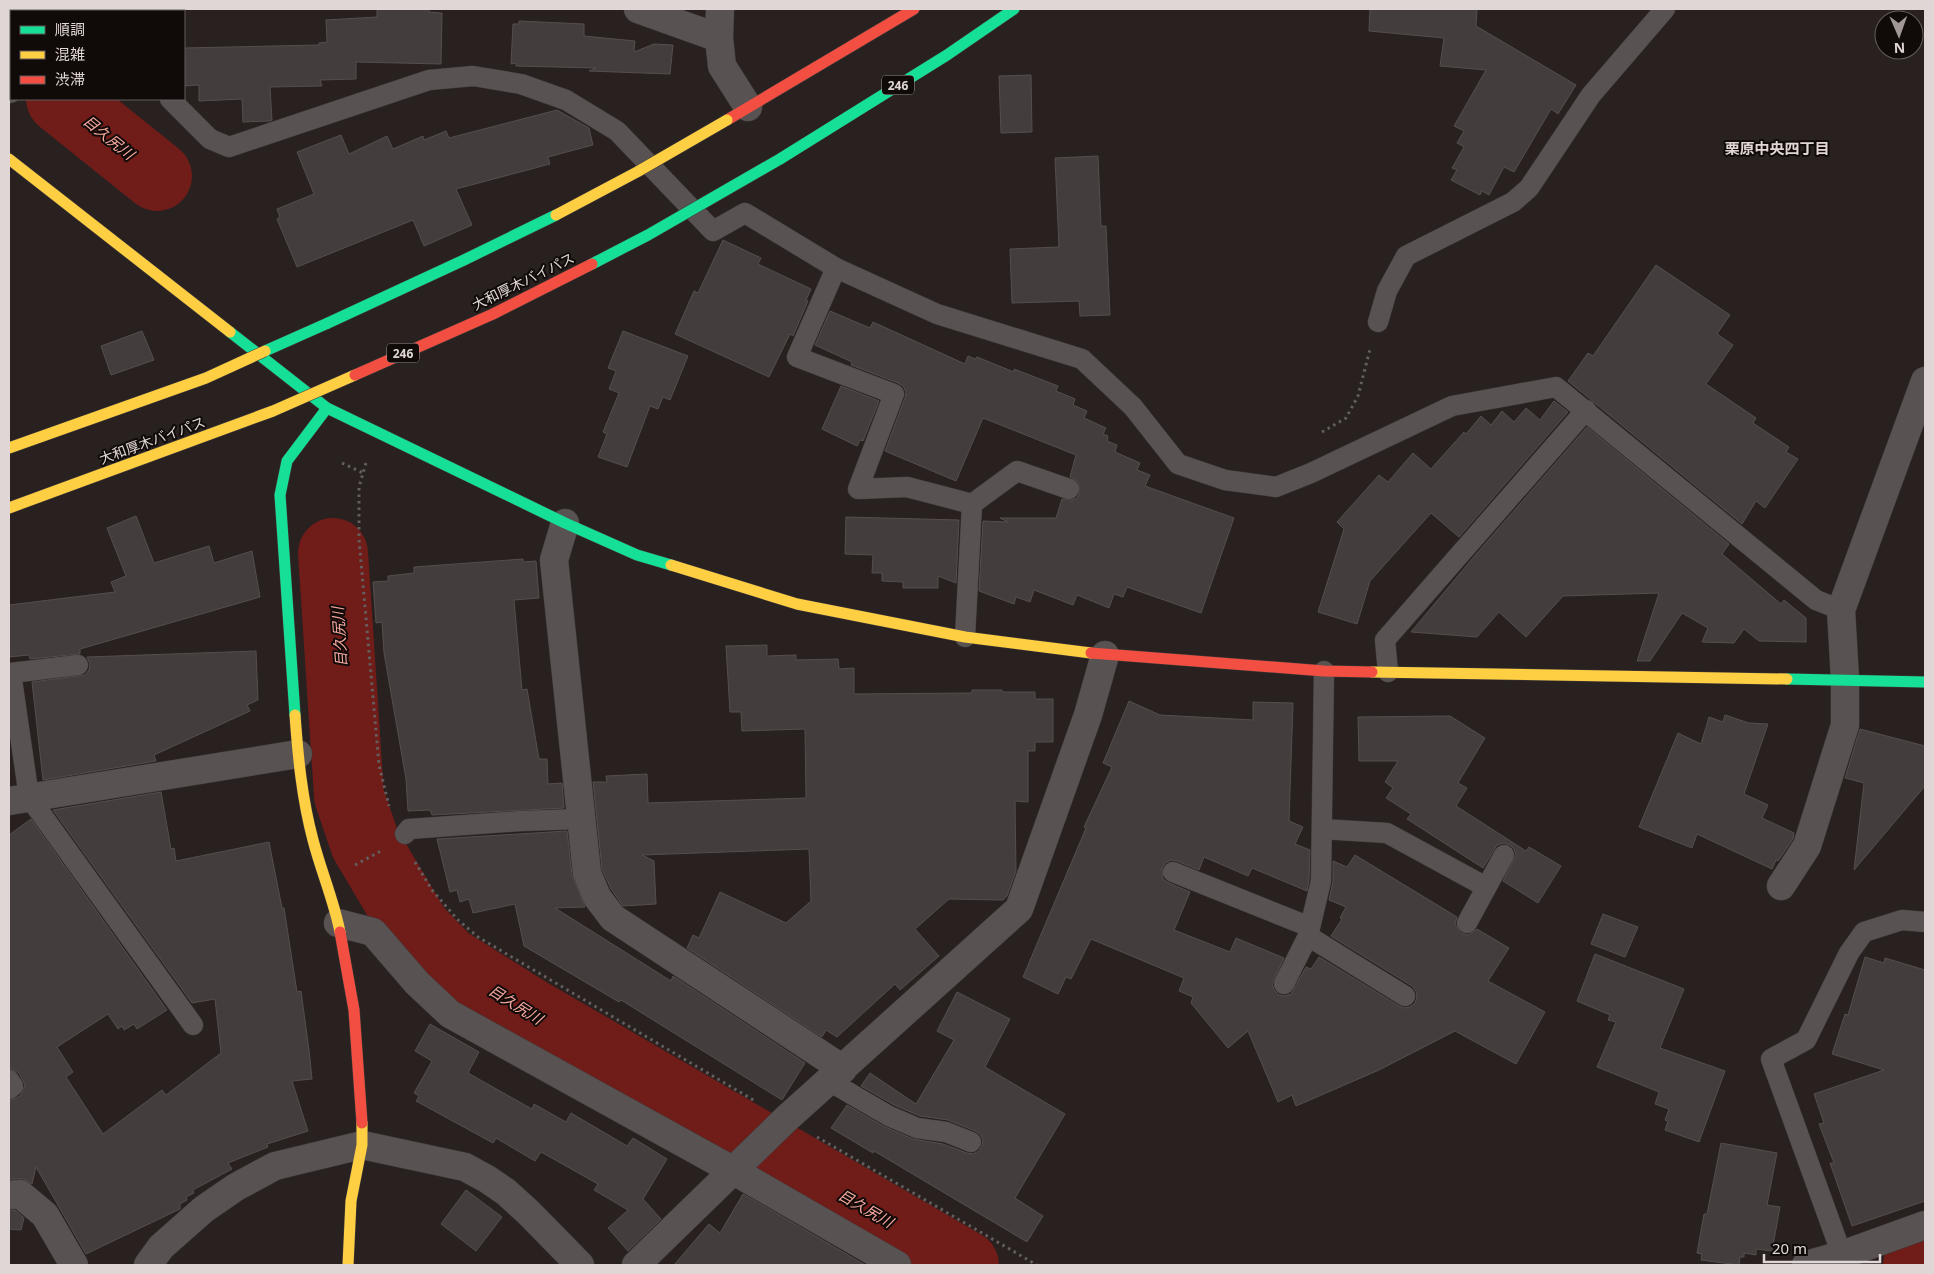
<svg xmlns="http://www.w3.org/2000/svg" width="1934" height="1274" font-family="'Noto Sans','Noto Sans JP',sans-serif">
	<style>
		.lines { fill: none; stroke-linecap: round; stroke-linejoin: round }
		.river { stroke: #701c19; stroke-width: 70 }
		.building { fill: #433e3d; stroke: #554e4d }
		.lane-casing { stroke: #423c3b; stroke-width: 21 }
		.street-casing { stroke: #423c3b; stroke-width: 29 }
		.fast-casing { stroke: #423c3b; stroke-width: 12 }
		.slow-casing { stroke: #423c3b; stroke-width: 12 }
		.jam-casing { stroke: #423c3b; stroke-width: 12 }
		.path { stroke: #645f5e; stroke-width: 3; stroke-dasharray: 2.5 4; stroke-linecap: butt }
		.lane { stroke: #585352; stroke-width: 20 }
		.street { stroke: #585352; stroke-width: 28 }
		.fast { stroke: #16e098; stroke-width: 11 }
		.slow { stroke: #ffcf43; stroke-width: 11 }
		.jam { stroke: #f24e42; stroke-width: 11 }
		.fast-bridge-casing { stroke: #423c3b; stroke-width: 12; stroke-linecap: butt }
		.slow-bridge-casing { stroke: #423c3b; stroke-width: 12; stroke-linecap: butt }
		.jam-bridge-casing { stroke: #423c3b; stroke-width: 12; stroke-linecap: butt }
		.fast-bridge { stroke: #16e098; stroke-width: 11 }
		.slow-bridge { stroke: #ffcf43; stroke-width: 11 }
		.jam-bridge { stroke: #f24e42; stroke-width: 11 }
		.labels { text-anchor: middle; dominant-baseline: central; stroke-width: 4; stroke-linejoin: round; paint-order: stroke }
		.shield { fill: #100a09; stroke: #a29998; stroke-width: 1 }
		.shield-label { font-size: 12px; font-weight: bold; fill: #e0d6d5 }
		.street-label { font-size: 14px; fill: #e0d6d5; stroke: #100a09 }
		.water-label { font-size: 15px; font-style: italic; fill: #f7a89f; stroke: #100a09 }
		.neighbourhood-label { font-size: 15px; font-weight: bold; fill: #e0d6d5; stroke: #100a09 }
	</style>
	<rect width="100%" height="100%" fill="#282120"/>
	<g class="lines">
		<!-- river -->
		<path class="river" d="M9 65 11 66
			M61 99 157 176
			M333 553 349 796 365 843 416 929 447 961 530 1013 964 1265
			M1918 1265 1925 1263"/>
	</g>
	<!-- building -->
	<path class="building" d="M377 9H429V12L442 13 441 64 356 62V79L320 80 322 86 270 87 272 120 270 121 243 122 242 99 199 101V85L184 86V48L319 45V43L327 42 326 20 377 17Z
		M1370 9H1477L1476 26 1576 85 1558 114 1551 109 1514 172 1504 167 1489 195 1482 191 1480 195 1451 180 1457 170 1452 168 1464 147 1457 143 1464 131 1454 126 1486 70 1440 66 1444 38 1369 31Z
		M519 21 584 24V36L635 41 634 52 654 44 673 45 670 74 589 71 596 68 516 66V63L511 64 513 24H519Z
		M1031 75 1032 132 1001 133 999 76Z
		M557 110 589 128 593 145 548 157 550 164 456 189 472 225 424 246 413 220 297 267 277 219 280 217 277 209 314 194 297 152 341 135 349 154 387 136 393 149 423 136 424 140 446 131 449 138Z
		M1098 156 1101 226H1106L1110 315 1080 316 1079 301 1012 303 1010 249 1059 247 1055 158Z
		M723 240 761 258 758 264 811 289 806 300 808 301 793 336 790 334 769 377 675 334 694 291 698 293Z
		M1656 265 1730 315 1717 334 1733 345 1706 384 1756 418 1753 423 1789 447 1786 452 1798 459 1765 508 1756 501 1742 524 1568 381 1588 353 1593 356Z
		M830 311 870 328 873 322 965 364 968 356 975 359 977 357 1014 372V369L1058 386 1056 391 1075 399 1073 405 1087 411 1084 418 1106 428 1103 434 1108 436 1107 441 1117 445 1115 452 1140 463 1137 470 1150 475 1145 486 1234 518 1201 613 1127 587 1123 597 1114 594 1109 608 1077 595 1073 605 1034 590 1030 602 1016 597 1014 604 979 591 983 521 1008 522 1000 518H1056L1062 499 1072 500 1077 498 1080 492 1078 482 1070 477 1076 455 983 418 956 481 885 451 905 398 906 392 903 386 898 383 851 365 852 362 815 345Z
		M142 331 154 360 111 375 101 346Z
		M623 331 688 356 670 400 663 397 658 409 650 406 627 467 598 457 607 434 603 432 619 393 609 389 616 371 608 368Z
		M841 386 879 401 863 441 860 440 857 446 822 429Z
		M1554 401 1568 412 1459 537 1431 513 1370 581 1357 624 1318 612 1344 529 1337 522 1379 475 1388 482 1413 453 1431 469 1464 432 1466 434 1481 416 1491 425 1502 411 1514 422 1526 408 1540 420Z
		M1587 427 1729 544 1722 554 1781 604 1784 600 1806 618V642L1759 641 1744 629 1734 643 1702 642 1708 628 1682 613 1650 661H1637L1659 593 1563 596 1526 637 1499 612 1477 637 1411 632 1477 553Z
		M136 516 154 563 209 546 214 563 252 551 260 597 80 649V654L30 659 29 655 9 657V605L115 592 111 582 126 576 107 528Z
		M846 517 959 520 956 583 938 576V588H903V582L882 581V573H872L873 555 845 554Z
		M523 559V562L536 561 539 598 514 600 522 690 527 689 539 759H547L548 784 562 783 564 808 432 815 430 810 408 811 406 779 384 653 382 622 376 623 373 582 388 581V576L414 573V567Z
		M767 645V656L796 655V660L838 659 839 669 854 668V694L972 693V690H1002V692H1035V699H1053V742H1035V751H1028V802L1015 801 1016 871 1007 896 1003 900 949 899 915 929 939 956 900 990 895 984 837 1037 826 1030 822 1037 687 948 693 935 699 938 720 892 786 923 811 901 809 849 642 855 654 861 656 904 623 906 611 889 602 869 593 782H607L606 776 647 774 648 803 806 798 805 729 742 731 741 712H730L726 646Z
		M256 651 258 700 247 705 250 711 154 755 156 761 43 780 32 682 85 675 89 670 90 664 87 657Z
		M1129 701 1160 715 1253 720V702L1293 703 1289 821 1303 827 1295 844 1310 850 1309 880 1307 891 1252 868 1248 876 1204 857 1199 870 1177 861 1171 860 1165 863 1162 868 1163 879 1169 883 1190 892 1174 930 1230 952 1236 938 1284 958 1272 984 1274 990 1279 995 1285 996 1291 994 1306 967 1311 969 1319 957 1399 1006 1404 1008 1410 1007 1415 1003 1417 997 1416 991 1412 986 1331 936 1342 919 1340 918 1346 907 1329 900 1333 881V861L1347 867 1355 855 1457 917 1455 924 1461 933 1468 935 1477 929 1509 948 1488 981 1545 1012 1516 1064 1455 1031 1379 1070 1296 1106 1292 1095 1278 1102 1248 1031 1228 1048 1191 1003 1193 997 1179 991 1184 978 1091 939 1071 979 1066 977 1058 994 1023 977 1086 828 1084 827 1112 767 1103 763Z
		M1725 715 1749 723 1768 724 1744 794 1768 805 1762 818 1794 833 1793 839 1778 861 1776 860 1772 869 1697 834 1692 848 1639 827 1678 733 1701 744 1709 717 1723 722Z
		M1450 716 1485 738 1458 783 1467 788 1456 806 1526 851 1529 847 1561 866 1538 903 1503 881 1516 855 1514 849 1510 845 1504 843 1497 845 1483 868 1407 819 1411 814 1386 798 1393 788 1385 782 1398 761H1359L1358 717Z
		M1860 729 1925 746V786L1854 870 1864 783 1845 778Z
		M161 792 171 849 174 848 176 861 269 842 282 908H284L297 992 301 991 309 1050 312 1079 292 1081 308 1131 267 1144 268 1147 228 1163 232 1169 193 1190 194 1193 186 1197 187 1200 180 1204V1209L86 1254 36 1167 32 1184 24 1179H9V1101L20 1096 25 1085 19 1073 9 1068V835L31 819 167 1010 137 1029 134 1024 124 1030 122 1026 118 1029 108 1014 57 1047 73 1072 66 1077 103 1134 162 1090 166 1095 221 1053 215 999 192 1003 53 810Z
		M567 831 572 875 585 907 555 908 671 981 673 976 805 1063 782 1100 621 1000 619 1002 524 946 515 904 473 913 469 899 460 902 457 890 450 892 437 839Z
		M1603 914 1638 927 1625 957 1591 944Z
		M1595 954 1684 989 1660 1048 1725 1071 1699 1142 1665 1130 1668 1121 1665 1120 1669 1109 1655 1104 1659 1092 1597 1067 1616 1022 1608 1020 1610 1015 1577 1001Z
		M1865 957 1884 963 1885 958 1925 970V1201L1852 1226 1830 1163H1834L1819 1124 1824 1123 1814 1094 1884 1070 1832 1054 1845 1014 1848 1015Z
		M957 992 1010 1019 985 1067 1065 1114 1015 1198 1043 1216 1027 1242 874 1151 873 1153 831 1128 847 1105 883 1126 913 1139 943 1144 967 1153 973 1154 979 1151 982 1146 983 1140 980 1134 975 1131 948 1120 920 1116 894 1105 861 1086 870 1073 916 1104 954 1040 937 1031Z
		M430 1024 479 1052 468 1073 532 1109 534 1104 566 1122 571 1113 627 1146 633 1138 667 1159 643 1199 661 1219 628 1251 608 1228 628 1210 594 1190 598 1184 541 1152 535 1161 496 1138 493 1143 416 1101 419 1096 414 1093 432 1061 415 1051Z
		M1721 1143 1777 1153 1767 1205 1780 1207 1772 1251 1756 1249V1255L1744 1253V1257H1740L1739 1265 1701 1260 1702 1254 1697 1253 1704 1214H1707Z
		M466 1190 502 1217 476 1251 441 1224Z
		M743 1194 824 1241 865 1265H674L709 1224 720 1233Z
		M9 1210H15L24 1218 21 1230 9 1229Z"/>
	<g class="lines">
		<defs>
			<path id="lane" d="M47 9 49 11
				M170 99 210 139 229 147 429 80 473 76 521 84 566 100 617 131 713 231 745 213 836 268 937 314 1082 359 1133 407 1178 464 1225 480 1276 487 1311 473 1452 406 1556 387 1816 600 1841 610
				M836 268 797 357 894 394 858 489 907 487 972 504
				M1378 322 1387 291 1406 256 1513 202 1529 188 1591 95 1665 9
				M965 637 972 504 1017 471 1069 489
				M78 665 11 673 29 797 193 1025
				M1388 672 1385 640 1586 410
				M1322 829 1387 833 1486 887
				M405 834 409 829 521 821 581 819
				M1173 872 1310 927
				M1467 923 1504 855
				M1308 936 1405 996
				M1284 984 1308 936 1321 881 1324 671
				M9 1080 13 1086 9 1089
				M829 1081 889 1116 917 1128 946 1132 971 1142
				M1842 1255 1771 1059 1806 1040 1849 953 1864 932 1902 920 1925 922"/>
			<path id="street" d="M638 9 719 38
				M720 9 719 38 722 66 748 107
				M82 11 85 9
				M9 89 11 86
				M565 523 554 560 587 873 597 897 613 918 843 1069
				M9 801 298 754
				M1781 886 1807 846 1845 725V679L1841 610 1925 381
				M338 923 373 932 417 983 450 1014 734 1171 897 1265
				M9 1195 20 1194 45 1215 74 1265
				M148 1265 161 1247 204 1209 236 1187 275 1166 362 1145 465 1167 487 1179 506 1192 528 1212 580 1265
				M636 1265 786 1119 1019 909 1088 715 1105 655
				M1806 1265 1842 1255 1925 1225"/>
			<path id="fast" d="M780 159 947 55 1014 9
				M230 332 327 408 565 523 637 555 671 565
				M265 351 328 323
				M1787 679 1925 682
				M295 715 280 495 287 461 327 408"/>
			<path id="slow" d="M9 159 230 332
				M671 565 797 604 965 637 1091 653
				M1372 672 1787 679
				M295 715C298 757 302 799 313 840 321 871 334 901 340 932
				M348 1265 351 1201 362 1145V1123"/>
			<path id="jam" d="M727 120 914 9
				M1091 653 1324 671 1372 672
				M340 932 354 1010 362 1123"/>
		</defs>
		<!-- lane casing -->
		<use href="#lane" class="lane-casing"/>
		<!-- street casing -->
		<use href="#street" class="street-casing"/>
		<!-- fast casing -->
		<use href="#fast" class="fast-casing"/>
		<!-- slow casing -->
		<use href="#slow" class="slow-casing"/>
		<!-- jam casing -->
		<use href="#jam" class="jam-casing"/>
		<!-- path -->
		<path class="path" d="M1322 432 1346 418 1358 396 1370 349
			M342 463 363 473
			M366 463 359 487V539L379 765 389 806
			M415 862 432 890 457 919 478 937 755 1101
			M355 865 381 851
			M817 1137 1037 1265"/>
		<!-- lane -->
		<use href="#lane" class="lane"/>
		<!-- street -->
		<use href="#street" class="street"/>
		<!-- fast -->
		<use href="#fast" class="fast"/>
		<!-- slow -->
		<use href="#slow" class="slow"/>
		<!-- jam -->
		<use href="#jam" class="jam"/>
		<defs>
			<path id="fast-bridge" d="M592 264 648 235 780 159
				M328 323 464 260 556 215"/>
			<path id="slow-bridge" d="M556 215 637 172 727 120
				M9 448 206 378 265 351
				M9 508 273 411 355 375"/>
			<path id="jam-bridge" d="M355 375 493 314 592 264"/>
		</defs>
		<!-- fast-bridge casing -->
		<use href="#fast-bridge" class="fast-bridge-casing"/>
		<!-- slow-bridge casing -->
		<use href="#slow-bridge" class="slow-bridge-casing"/>
		<!-- jam-bridge casing -->
		<use href="#jam-bridge" class="jam-bridge-casing"/>
		<!-- fast-bridge -->
		<use href="#fast-bridge" class="fast-bridge"/>
		<!-- slow-bridge -->
		<use href="#slow-bridge" class="slow-bridge"/>
		<!-- jam-bridge -->
		<use href="#jam-bridge" class="jam-bridge"/>
	</g>
	<g class="labels">
		<!-- shield labels -->
		<g class="shield">
			<rect x="882" y="75.5" width="32" height="19" rx="4"/>
			<rect x="387" y="343.5" width="32" height="19" rx="4"/>
		</g>
		<g class="shield-label">
			<text x="898" y="85">246</text>
			<text x="403" y="353">246</text>
		</g>
		<!-- street labels -->
		<g class="street-label">
			<text transform="translate(523 281) rotate(-26)">大和厚木バイパス</text>
			<text transform="translate(152 440) rotate(-20)">大和厚木バイパス</text>
		</g>
		<!-- water labels -->
		<g class="water-label">
			<text transform="translate(109 137) rotate(39)">目久尻川</text>
			<text transform="translate(339 637) rotate(-94)">目久尻川</text>
			<text transform="translate(516 1004) rotate(32)">目久尻川</text>
			<text transform="translate(866 1208) rotate(30)">目久尻川</text>
		</g>
		<!-- neighbourhood labels -->
		<g class="neighbourhood-label">
			<text x="1777" y="148">栗原中央四丁目</text>
		</g>
	</g>
	<!-- border -->
	<rect width="1934" height="1274" fill="none" stroke="#e0d6d5" stroke-width="20"/>
	<!-- legend -->
	<rect x="10" y="10" width="175" height="90" fill="#100a09" stroke="#635c5b"/>
	<rect x="20" y="26" width="25" height="8" fill="#16e098" stroke="#635c5b"/>
	<text x="55" y="35" font-size="15" fill="#e0d6d5">順調</text>
	<rect x="20" y="51" width="25" height="8" fill="#ffcf43" stroke="#635c5b"/>
	<text x="55" y="60" font-size="15" fill="#e0d6d5">混雑</text>
	<rect x="20" y="76" width="25" height="8" fill="#f24e42" stroke="#635c5b"/>
	<text x="55" y="85" font-size="15" fill="#e0d6d5">渋滞</text>
	<!-- north arrow -->
	<g transform="translate(1899 35) rotate(178)"><circle r="24" fill="#100a09" stroke="#635c5b"/>
	<path d="M0-4L9 19L0 12L-9 19Z" fill="#a09796"/>
	<text y="-8" font-size="14" font-weight="bold" text-anchor="middle" fill="#e0d6d5">N</text>
	</g>
	<!-- scale -->
	<path d="M1764 1254v8h116v-8" fill="none" stroke="#e0d6d5" stroke-width="2.5"/>
	<text x="1772" y="1254" font-size="15" fill="#e0d6d5" stroke="#100a09" stroke-width="4" paint-order="stroke">20 m</text>
</svg>
